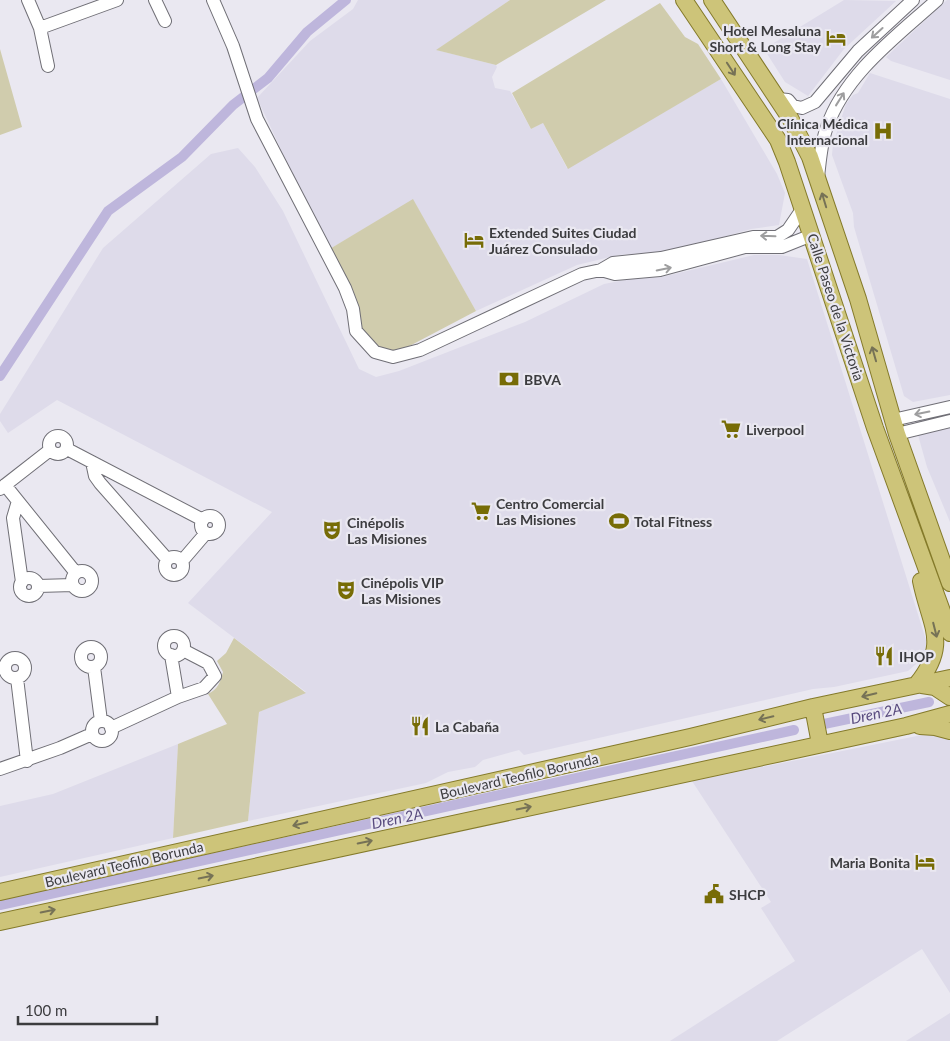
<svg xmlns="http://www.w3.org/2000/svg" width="950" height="1041" font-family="Lato,sans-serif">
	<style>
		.built { fill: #dedbea }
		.green { fill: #d0ccad }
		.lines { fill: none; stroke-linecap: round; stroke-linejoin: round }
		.canal { stroke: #beb6dc; stroke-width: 10 }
		.minor-casing { stroke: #706f76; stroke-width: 14 }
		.major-casing { stroke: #847a2a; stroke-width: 18 }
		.minor { stroke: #fff; stroke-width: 12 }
		.major { stroke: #cdc479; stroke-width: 16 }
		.oneway { stroke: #9e9e9f }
		.oneway2 { stroke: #767256 }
		.labels { text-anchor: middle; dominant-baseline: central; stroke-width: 4.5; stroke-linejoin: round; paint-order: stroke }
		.poi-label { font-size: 14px; font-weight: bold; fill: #3c3c3f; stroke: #eae8f1; text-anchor: start }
		.street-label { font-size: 14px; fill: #3c3c3f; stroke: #eae8f1 }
		.water-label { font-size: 15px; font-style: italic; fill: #584a7e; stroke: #eae8f1 }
	</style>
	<rect width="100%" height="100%" fill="#eae8f1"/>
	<!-- built -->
	<path class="built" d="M358 0H510L437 50 496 65 497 67 492 77 495 88 510 91 531 129 543 123 567 168 721 79 777 174 785 193 779 225 751 229 674 251 618 255 577 265 476 311 413 200 328 250 257 98 310 41 353 9Z
		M844 0 896 1 844 49 808 96 785 82 764 49Z
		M947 0H950V80L891 61 886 57Z
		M870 73 950 99V395L913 402 904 396 854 227 853 213 832 155 833 144 846 104 853 95 858 93Z
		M238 148 255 167 283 211 359 369 376 377 399 371 525 322 604 284 630 279 662 277 754 255H779L807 259 926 640V650L922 659 908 671 834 687 813 689 524 755 519 750 483 760 475 767 448 772 426 783 248 821 259 712 306 692 188 603 272 512 57 400 8 433 0 421V414L103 248 211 154Z
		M950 428V522L927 467 918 435Z
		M932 733 950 740V993L922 949 777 1041H670L795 961 761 908 771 902 692 781Z
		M178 744 173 838 0 877V806L53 794Z
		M950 1013V1041H906Z"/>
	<!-- green -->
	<path class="green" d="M510 0H606L496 65 436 50Z
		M660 3 685 37 698 44 721 79 568 169 543 123 531 129 512 93Z
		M0 49 22 127 0 135Z
		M413 199 476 311 400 351C382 352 363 340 360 321 358 312 358 303 354 294 347 279 337 265 328 250Z
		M234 638 306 693 259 712 248 821 173 838 178 744 227 724 208 694C218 689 220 683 223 672L217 661 226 653Z"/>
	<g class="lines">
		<!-- canal -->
		<path class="canal" d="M0 376 108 211 182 157 233 105 268 78 307 32 346 0
			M824 724 929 702
			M0 905 794 730"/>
		<defs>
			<path id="minor" d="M28 0 40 28 48 66
				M155 0 165 21
				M213 0 233 46 257 119 345 288 353 309 356 331 375 352 393 357 420 350 582 274 601 270 613 263 661 258 753 237H777L788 230 803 208
				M40 28 117 0
				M778 99 788 100 793 106 802 108 815 102 858 51 913 0
				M818 177C820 161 821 142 827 127 845 74 897 36 937 0
				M601 270 615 274 660 270 745 247H782L812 235
				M893 420 950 407
				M897 434 950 421
				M49 445a9 9 0 1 1 18 0a9 9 0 1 1-18 0Z
				M67 449 203 520
				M92 462 95 476 100 483 167 559
				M5 485 76 573
				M0 489 50 450
				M18 501 13 518 22 582
				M201 525a9 9 0 1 1 18 0a9 9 0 1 1-18 0Z
				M165 566a9 9 0 1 1 18 0a9 9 0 1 1-18 0Z
				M182 561 206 533
				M72 581a10 10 0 1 1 20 0a10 10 0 1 1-20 0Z
				M20 587a9 9 0 1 1 18 0a9 9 0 1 1-18 0Z
				M38 586 73 585
				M164 646a10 10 0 1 1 20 0a10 10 0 1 1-20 0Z
				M81 657a10 10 0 1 1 20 0a10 10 0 1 1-20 0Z
				M171 655 178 697
				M5 668a10 10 0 1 1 20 0a10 10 0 1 1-20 0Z
				M94 667 101 721
				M17 678 27 761
				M92 731a10 10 0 1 1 20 0a10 10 0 1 1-20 0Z
				M111 728 178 697 204 688 215 676 208 663 183 650
				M0 769 60 748 92 734"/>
			<path id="major" d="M684 0 778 140 787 162 875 428 950 633
				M712 0 790 118 810 157 858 299 897 434 950 583
				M917 684C950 643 930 626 921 581
				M922 685 935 687 950 697
				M813 707 820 744
				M920 726 935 727 950 731
				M0 892 690 737 813 707 950 678
				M0 922 906 726 950 714"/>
		</defs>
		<!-- minor casing -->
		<use href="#minor" class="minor-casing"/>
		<!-- major casing -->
		<use href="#major" class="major-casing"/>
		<!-- minor -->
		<use href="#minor" class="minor"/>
		<!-- major -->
		<use href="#major" class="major"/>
	</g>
	<!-- one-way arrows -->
	<defs><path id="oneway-shaft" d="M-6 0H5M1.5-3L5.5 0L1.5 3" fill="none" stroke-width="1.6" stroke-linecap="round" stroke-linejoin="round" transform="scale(1.25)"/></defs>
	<g class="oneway">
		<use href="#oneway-shaft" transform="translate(877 33) rotate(138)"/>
		<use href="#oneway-shaft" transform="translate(840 99) rotate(-58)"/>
		<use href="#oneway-shaft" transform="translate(768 236) rotate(-178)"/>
		<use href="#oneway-shaft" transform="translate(664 269) rotate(-11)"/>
		<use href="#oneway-shaft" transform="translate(922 413) rotate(169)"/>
	</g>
	<g class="oneway2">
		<use href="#oneway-shaft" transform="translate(731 69) rotate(57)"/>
		<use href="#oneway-shaft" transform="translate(824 200) rotate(-107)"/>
		<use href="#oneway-shaft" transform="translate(874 354) rotate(-106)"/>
		<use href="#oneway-shaft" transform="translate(935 630) rotate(76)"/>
		<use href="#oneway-shaft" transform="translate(869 695) rotate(167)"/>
		<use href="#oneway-shaft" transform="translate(766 718) rotate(167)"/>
		<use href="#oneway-shaft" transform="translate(524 808) rotate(-12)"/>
		<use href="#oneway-shaft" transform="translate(300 824) rotate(167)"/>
		<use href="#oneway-shaft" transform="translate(365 842) rotate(-12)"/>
		<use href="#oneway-shaft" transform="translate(206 877) rotate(-12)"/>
		<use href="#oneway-shaft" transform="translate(48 911) rotate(-12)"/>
	</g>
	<!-- icons -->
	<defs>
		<symbol id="hotel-bare" viewBox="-9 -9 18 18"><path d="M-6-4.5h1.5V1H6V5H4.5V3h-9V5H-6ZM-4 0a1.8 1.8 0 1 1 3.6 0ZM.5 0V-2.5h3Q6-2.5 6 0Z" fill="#776c06" stroke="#eae8f1" stroke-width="2.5" paint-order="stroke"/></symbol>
		<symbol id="hospital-bare" viewBox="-9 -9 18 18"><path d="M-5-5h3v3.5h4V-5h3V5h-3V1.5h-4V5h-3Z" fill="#776c06" stroke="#eae8f1" stroke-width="2.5" paint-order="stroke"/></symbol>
		<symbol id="bank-bare" viewBox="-9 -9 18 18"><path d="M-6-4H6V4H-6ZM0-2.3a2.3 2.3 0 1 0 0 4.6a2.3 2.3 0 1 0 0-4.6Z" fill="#776c06" stroke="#eae8f1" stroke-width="2.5" paint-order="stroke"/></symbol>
		<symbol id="supermarket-bare" viewBox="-9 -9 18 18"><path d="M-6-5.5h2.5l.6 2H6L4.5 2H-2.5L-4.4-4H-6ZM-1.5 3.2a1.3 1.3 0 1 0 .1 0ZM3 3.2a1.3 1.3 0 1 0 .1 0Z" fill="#776c06" stroke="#eae8f1" stroke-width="2.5" paint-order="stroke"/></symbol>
		<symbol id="stadium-bare" viewBox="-9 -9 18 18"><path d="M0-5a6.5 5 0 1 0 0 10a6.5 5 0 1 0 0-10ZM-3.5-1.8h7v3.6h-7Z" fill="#776c06" stroke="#eae8f1" stroke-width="2.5" paint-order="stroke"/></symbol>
		<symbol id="theatre-bare" viewBox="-9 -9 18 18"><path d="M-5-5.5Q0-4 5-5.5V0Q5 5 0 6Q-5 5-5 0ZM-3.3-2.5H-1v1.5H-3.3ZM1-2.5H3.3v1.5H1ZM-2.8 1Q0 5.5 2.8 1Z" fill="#776c06" stroke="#eae8f1" stroke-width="2.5" paint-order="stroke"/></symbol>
		<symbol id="restaurant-bare" viewBox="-9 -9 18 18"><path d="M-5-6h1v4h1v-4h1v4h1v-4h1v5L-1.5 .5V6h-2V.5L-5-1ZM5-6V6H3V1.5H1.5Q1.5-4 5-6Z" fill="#776c06" stroke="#eae8f1" stroke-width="2.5" paint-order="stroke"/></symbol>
		<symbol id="civic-bare" viewBox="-9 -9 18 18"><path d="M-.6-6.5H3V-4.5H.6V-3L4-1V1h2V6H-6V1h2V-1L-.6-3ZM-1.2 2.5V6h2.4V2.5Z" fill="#776c06" stroke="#eae8f1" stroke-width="2.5" paint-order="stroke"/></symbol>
	</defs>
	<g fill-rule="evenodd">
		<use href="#hotel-bare" x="822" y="24" width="28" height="28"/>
		<use href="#hospital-bare" x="869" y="117" width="28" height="28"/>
		<use href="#hotel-bare" x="460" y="226" width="28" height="28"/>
		<use href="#bank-bare" x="495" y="365" width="28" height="28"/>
		<use href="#supermarket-bare" x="717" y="415" width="28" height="28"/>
		<use href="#supermarket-bare" x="467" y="497" width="28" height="28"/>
		<use href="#stadium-bare" x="605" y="507" width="28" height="28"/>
		<use href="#theatre-bare" x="318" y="516" width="28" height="28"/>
		<use href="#theatre-bare" x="332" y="576" width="28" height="28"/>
		<use href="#restaurant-bare" x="870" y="642" width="28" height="28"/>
		<use href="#restaurant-bare" x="406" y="712" width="28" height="28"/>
		<use href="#hotel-bare" x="911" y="848" width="28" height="28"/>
		<use href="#civic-bare" x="700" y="880" width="28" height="28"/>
	</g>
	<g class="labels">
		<!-- poi labels -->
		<g class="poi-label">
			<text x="821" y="30" text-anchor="end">Hotel Mesaluna<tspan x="821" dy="16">Short &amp; Long Stay</tspan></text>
			<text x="868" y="123" text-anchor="end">Clínica Médica<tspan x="868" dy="16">Internacional</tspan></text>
			<text x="489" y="232">Extended Suites Ciudad<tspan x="489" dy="16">Juárez Consulado</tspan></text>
			<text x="524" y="379">BBVA</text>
			<text x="746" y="429">Liverpool</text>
			<text x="496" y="503">Centro Comercial<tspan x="496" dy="16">Las Misiones</tspan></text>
			<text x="634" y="521">Total Fitness</text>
			<text x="347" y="522">Cinépolis<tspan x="347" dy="16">Las Misiones</tspan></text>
			<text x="361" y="582">Cinépolis VIP<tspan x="361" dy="16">Las Misiones</tspan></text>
			<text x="899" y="656">IHOP</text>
			<text x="435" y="726">La Cabaña</text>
			<text x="910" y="862" text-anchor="end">Maria Bonita</text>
			<text x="729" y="894">SHCP</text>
		</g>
		<!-- street labels -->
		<g class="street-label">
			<text transform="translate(836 307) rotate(72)">Calle Paseo de la Victoria</text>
			<text transform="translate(519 776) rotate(-13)">Boulevard Teofilo Borunda</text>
			<text transform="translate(124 864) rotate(-13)">Boulevard Teofilo Borunda</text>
		</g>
		<!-- water labels -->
		<g class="water-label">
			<text transform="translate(876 713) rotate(-12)">Dren 2A</text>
			<text transform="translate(397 818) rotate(-12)">Dren 2A</text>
		</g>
	</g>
	<!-- scale -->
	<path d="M18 1016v8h139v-8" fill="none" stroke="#3c3c3f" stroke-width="2.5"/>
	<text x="25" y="1016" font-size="15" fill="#3c3c3f" stroke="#eae8f1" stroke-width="4" paint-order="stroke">100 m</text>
</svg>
